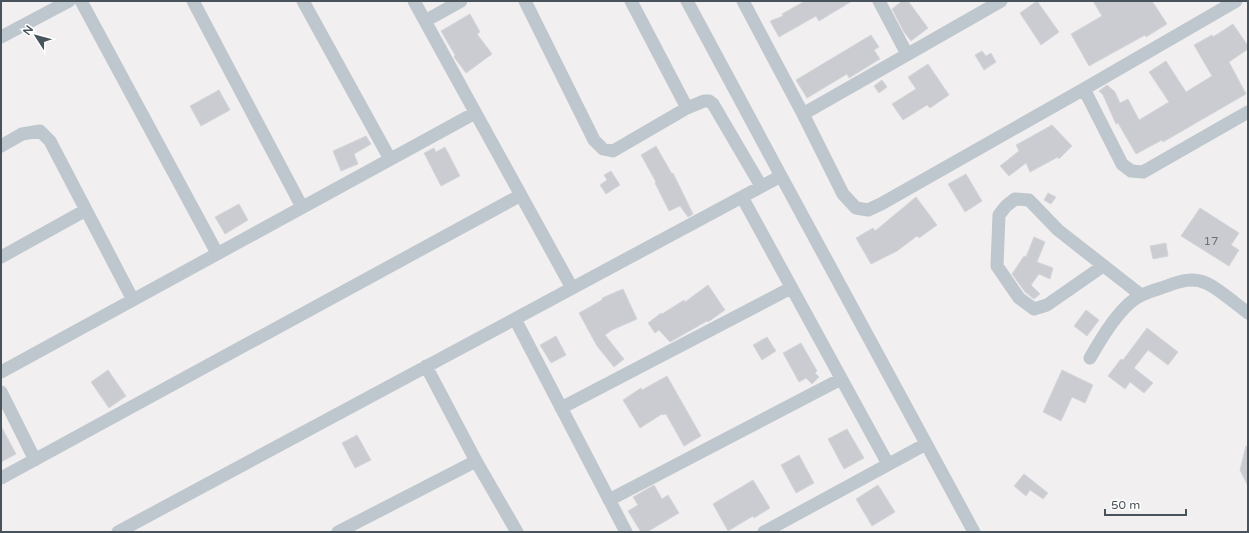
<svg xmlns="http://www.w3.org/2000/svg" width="1249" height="533" font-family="'Varela Round',sans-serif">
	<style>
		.building { fill: #caccd2; stroke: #d4d6da }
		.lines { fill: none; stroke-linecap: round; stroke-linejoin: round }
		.minor { stroke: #bec7cd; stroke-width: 13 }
		.labels { text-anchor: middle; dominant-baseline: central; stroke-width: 3.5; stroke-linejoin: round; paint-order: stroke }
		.number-label { font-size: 12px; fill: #68717a }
	</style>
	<rect width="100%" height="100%" fill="#f2eff0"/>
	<!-- building -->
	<path class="building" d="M805 1H852L819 21 816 16 779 37 770 21 783 16 782 14Z
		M902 1H908L928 28 911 41 904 32 892 9Z
		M1037 1 1059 32 1041 45 1020 13Z
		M1093 1H1152L1167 24 1146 37 1145 35 1089 66 1071 34 1102 16Z
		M470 14 480 32 477 34 492 54 466 73 454 57 455 55 441 31Z
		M1233 24 1248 46V49L1229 62 1246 94 1163 142 1162 140 1136 154 1118 123 1116 124 1103 95 1099 91 1107 85 1115 92 1120 103 1128 99 1139 120 1169 102 1149 72 1166 61 1186 92 1212 76 1194 45 1212 35 1213 37Z
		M871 35 879 47 874 50 880 59 849 78 847 74 807 98 796 80Z
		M982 51 986 56 991 53 996 62 984 70 975 55Z
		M928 64 949 95 930 108 927 105 903 120 892 104 916 89 908 77Z
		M882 80 887 87 879 93 874 86Z
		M219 90 230 110 201 126 190 106Z
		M1052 125 1072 146 1059 159 1058 157 1030 172 1026 163 1009 176 1000 166 1019 151 1016 145Z
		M366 136 371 144 354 154 358 164 341 171 333 151Z
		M656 146 672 174 673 173 693 214 688 217 680 206 669 211 655 183 656 182 641 155Z
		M445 147 460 176 441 186 424 153 434 148 436 152Z
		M611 171 620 185 606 194 600 185 607 180 604 175Z
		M966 174 982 201 965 212 948 184Z
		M1048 193 1056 197 1051 204 1044 200Z
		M916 197 937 225 919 238 917 236 897 251 871 264 856 238 873 228 875 231Z
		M239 204 248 220 225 234 215 217Z
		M1200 208 1239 233 1231 245 1239 250 1229 266 1181 236Z
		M1034 237 1045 242 1037 262 1053 268 1050 279 1039 274 1031 285 1040 294 1034 299 1025 292 1012 274 1024 256 1026 257Z
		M1166 243 1168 256 1153 259 1150 246Z
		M708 285 725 310 708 322 707 321 670 342 659 330 655 333 648 323 661 313 662 314 684 300 685 302Z
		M623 289 637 319 612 330 605 335 624 359 614 367 597 346 579 313 602 300V298Z
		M1086 310 1099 320 1087 336 1074 326Z
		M1147 328 1178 352 1168 365 1148 350 1134 368 1153 383 1144 393 1130 382 1125 389 1108 376 1121 359 1123 360Z
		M556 336 566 355 551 363 540 345Z
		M767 337 776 351 762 360 753 345Z
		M801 343 817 371 815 373 819 377 812 384 806 378 799 382 783 353Z
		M108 370 126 396 109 408 91 382Z
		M1062 370 1093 385 1085 403 1072 397 1061 421 1043 412Z
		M667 376 701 436 684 446 666 414 663 415 662 414 640 428 623 400 641 388 642 390Z
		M1 426 16 454 1 462Z
		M847 429 864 458 844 469 828 439Z
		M357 435 371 460 355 468 342 443Z
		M1246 446H1248V486L1240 470Z
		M799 455 814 483 796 493 781 465Z
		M1024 474 1048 493 1043 499 1030 490 1026 496 1014 486Z
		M753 480 770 508 754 518 753 516 728 531 713 504Z
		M654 485 662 499 668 495 679 513 647 532H641L628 511 638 505 633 497Z
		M878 485 895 512 872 526 856 499Z"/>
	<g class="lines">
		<!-- minor -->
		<path class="minor" d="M81 1 217 253
			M193 1 302 207
			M303 1 390 159
			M414 1 572 288
			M525 1 594 140 603 149 613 151 687 108 704 101H709L713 104 761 186
			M631 1 687 108
			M687 1 781 176 974 532
			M743 1 803 114 843 194 856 208 868 210 881 204 1084 89 1236 1
			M879 1 907 54
			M425 21 461 1
			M1 37 69 1
			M1084 89 1122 164 1131 171 1143 172 1248 112
			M803 114 1001 1
			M1 146 22 134 40 131 50 141 133 300
			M742 197 888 464
			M1 257 86 210
			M1103 266 1047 305 1034 309 1019 298 997 266 999 215 1006 206 1015 199 1029 200 1058 230 1141 295
			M515 319 626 532
			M1090 358C1101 339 1121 304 1142 295 1150 291 1159 289 1167 286 1180 281 1193 277 1206 283 1218 288 1237 305 1248 313
			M426 366 476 461 517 532
			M1 372 475 113
			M1 392 35 460
			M561 408 791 288
			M1 478 521 195
			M609 500 841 379
			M118 532 781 176
			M338 532 476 461
			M764 532 926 444"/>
	</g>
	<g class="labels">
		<!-- number labels -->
		<g class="number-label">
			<text x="1211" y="241">17</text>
		</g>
	</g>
	<!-- border -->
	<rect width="1249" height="533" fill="none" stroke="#48535c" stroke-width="4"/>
	<!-- north arrow -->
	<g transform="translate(36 36) rotate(306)" stroke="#ffffff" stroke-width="3" paint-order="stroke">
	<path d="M0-3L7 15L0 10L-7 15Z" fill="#48535c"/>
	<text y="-6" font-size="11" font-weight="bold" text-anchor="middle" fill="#48535c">N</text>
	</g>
	<!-- scale -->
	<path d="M1105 509v6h81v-6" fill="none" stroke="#48535c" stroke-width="2"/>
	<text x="1111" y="509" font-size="12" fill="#48535c" stroke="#ffffff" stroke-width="3" paint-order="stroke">50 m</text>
</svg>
